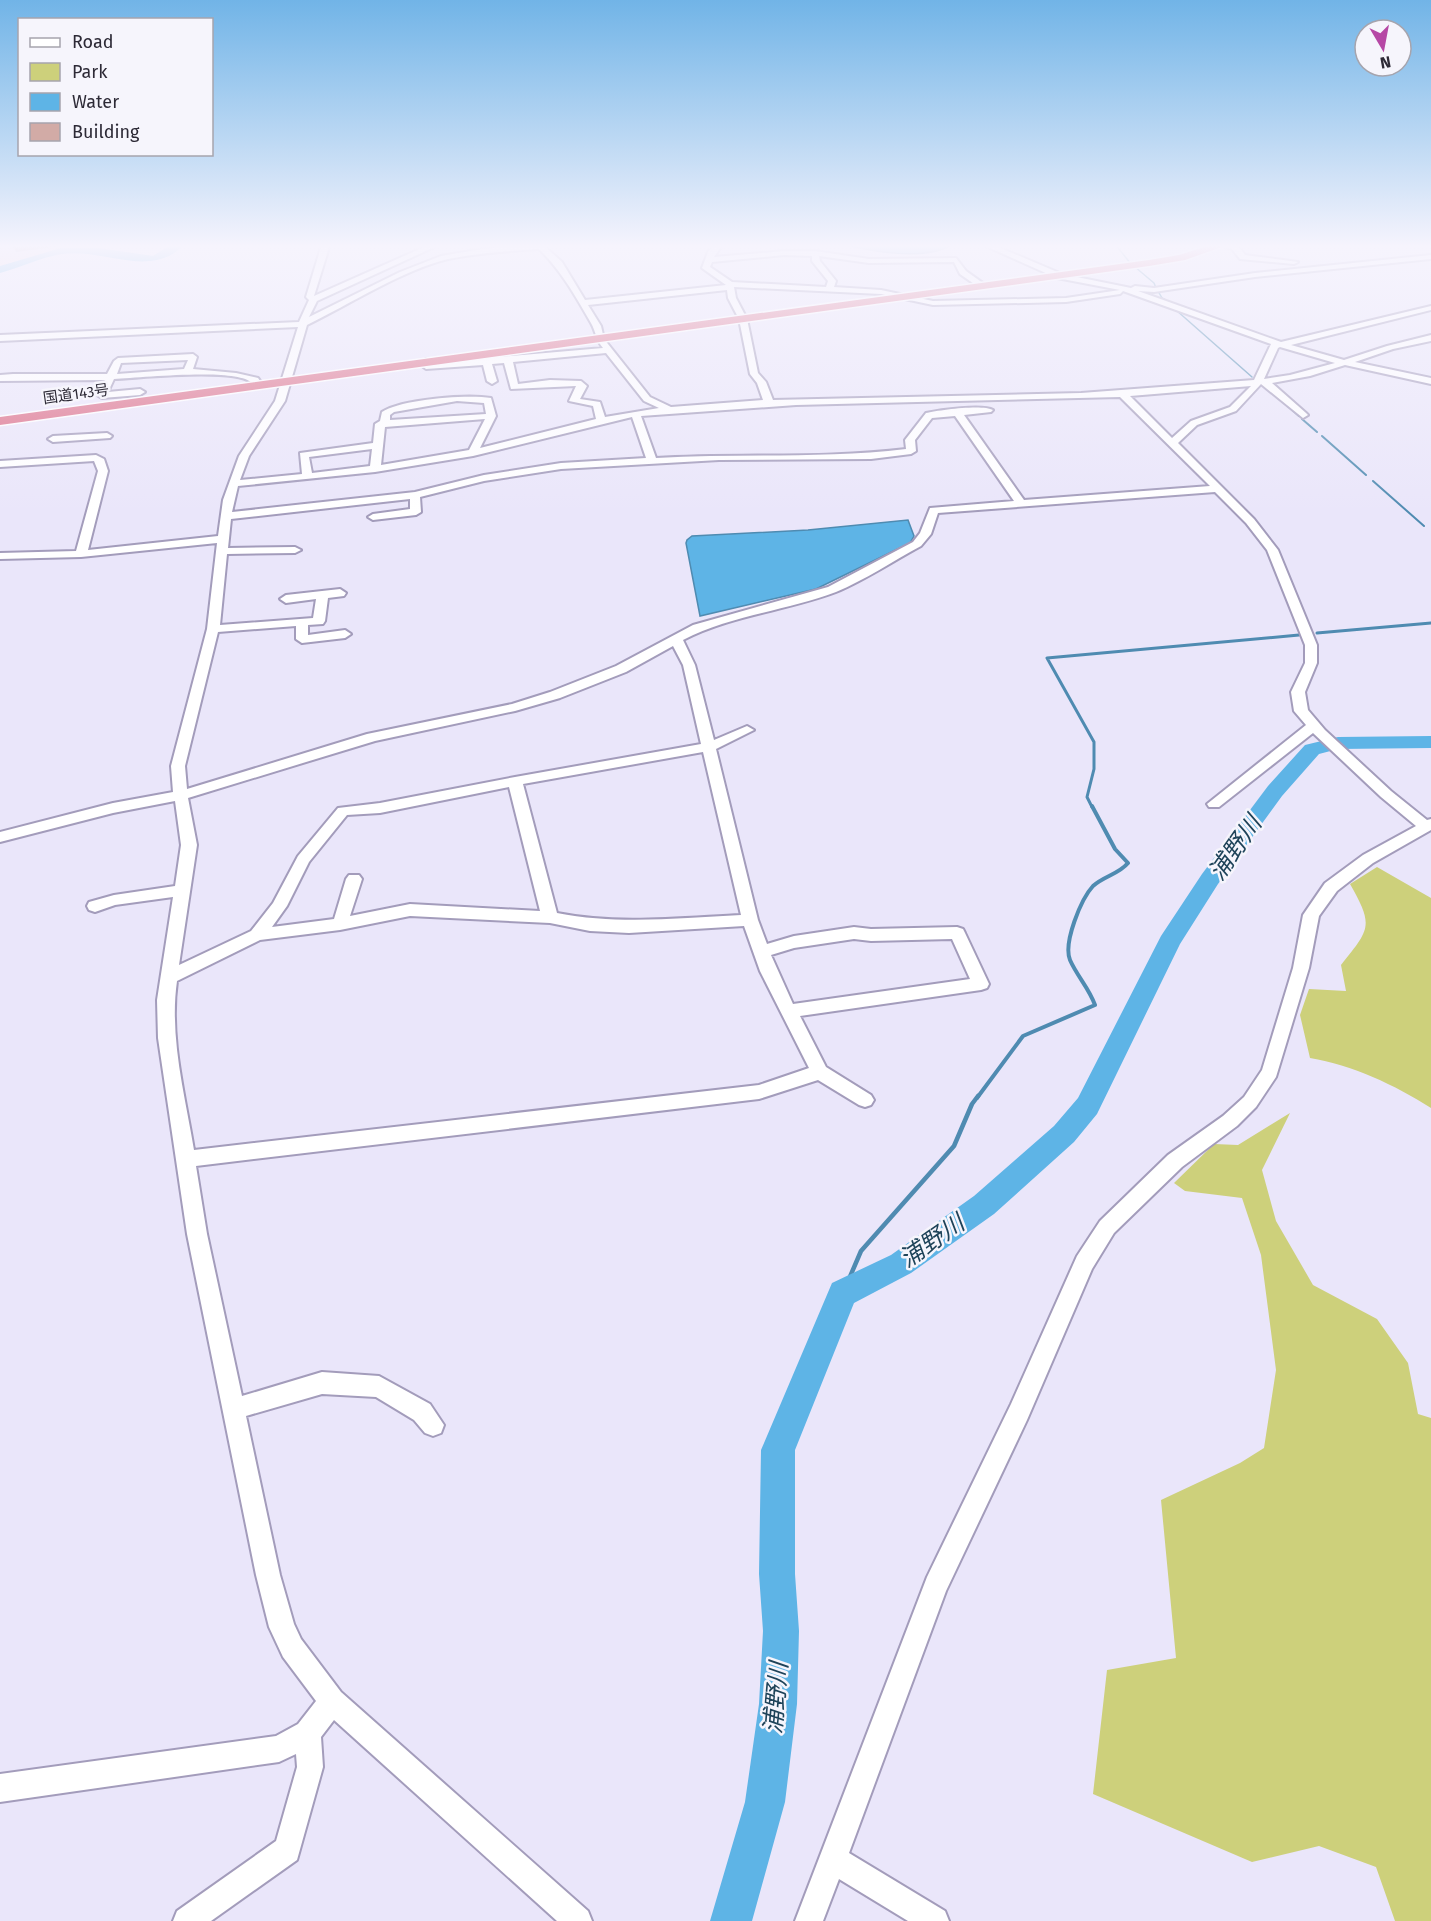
<svg xmlns="http://www.w3.org/2000/svg" width="1431" height="1921" font-family="'Fira Sans','Noto Sans JP',sans-serif">
	<style>
		.commercial { fill: #f2d8d9 }
		.green { fill: #cdd07b }
		.water { fill: #5eb4e6; stroke: #4f8bb1; stroke-width: 1.5 }
		.lines { fill: none; stroke-linecap: round; stroke-linejoin: round }
		.stream-far4 { stroke: #4f8bb1; stroke-width: 1.5 }
		.stream-far3 { stroke: #4f8bb1; stroke-width: 2 }
		.stream-far2 { stroke: #4f8bb1; stroke-width: 3 }
		.stream-far1 { stroke: #4f8bb1; stroke-width: 4 }
		.stream { stroke: #4f8bb1; stroke-width: 4.5 }
		.river { fill: #5eb4e6; fill-rule: evenodd }
		.minor-casing { stroke: #a39cbb; stroke-width: 4 }
		.highway-casing { stroke: #fff; stroke-width: 3 }
		.minor { fill: #fff; fill-rule: evenodd }
		.highway { fill: #dc6d87; fill-rule: evenodd }
		.shaded-wall { fill: #937874 }
		.building { fill: #d2aba6; stroke: #937874; stroke-width: 1.5 }
		.labels { text-anchor: middle; dominant-baseline: central; stroke-width: 5; stroke-linejoin: round; paint-order: stroke }
		.far-street-label { font-size: 15px; fill: #2d2a36; stroke: #f6f5fc }
		.near-water-label { font-size: 24px; font-style: italic; fill: #1e4359; stroke: #f6f5fc }
	</style>
	<rect width="100%" height="100%" fill="#eae6fa"/>
	<!-- commercial -->
	<path class="commercial" d="M0 244H92L91 248 53 251 0 268Z"/>
	<!-- green -->
	<path class="green" d="M1377 867 1431 898V1108C1395 1085 1352 1065 1310 1058L1300 1015 1309 989 1346 991 1341 965C1370 929 1374 926 1350 884Z
		M1290 1113 1262 1170 1276 1221 1313 1285 1377 1319 1408 1363 1418 1414 1431 1418V1921H1395L1376 1867 1319 1846 1252 1862 1093 1794 1107 1670 1176 1658 1161 1500 1240 1463 1264 1448 1276 1370 1261 1255 1242 1198 1185 1191 1174 1183 1214 1144 1238 1145Z"/>
	<!-- water -->
	<path class="water" d="M840 244H953C925 262 871 251 840 244Z
		M908 520 914 536 910 543 816 589 700 616 686 543 687 540 692 536 808 530Z"/>
	<g class="lines">
		<!-- stream-far4 -->
		<path class="stream-far4" d="M1115 244 1131 264
			M1135 267 1154 283 1156 288
			M1158 291 1162 298 1171 303
			M1176 310 1252 377"/>
		<!-- stream-far3 -->
		<path class="stream-far3" d="M1279 398 1299 416
			M1302 419 1317 432
			M1322 436 1366 475
			M1373 481 1424 526"/>
		<!-- stream-far2 -->
		<path class="stream-far2" d="M1317 633 1431 623
			M1092 807 1087 797 1094 769V742L1047 658 1299 635"/>
		<!-- stream-far1 -->
		<path class="stream-far1" d="M977 1098 1023 1036 1095 1005C1089 988 1077 976 1070 960 1063 943 1081 899 1093 886 1104 876 1119 874 1128 863L1115 849 1092 806"/>
		<!-- stream -->
		<path class="stream" d="M843 1293 861 1251 954 1146 972 1104 978 1096"/>
		<!-- river -->
		<path class="river" d="M172 244H185C150 280 106 248 62 254 41 257 20 268 0 273V266L61 248H99L153 256Z
			M1431 736V748L1338 749 1319 754 1282 796 1218 884 1180 944 1097 1114 1074 1142 994 1214 911 1273 854 1303 795 1450V1574L799 1631 797 1704 785 1802 752 1921H710L745 1802 759 1704 763 1631 759 1574 761 1450 832 1283 891 1255 974 1196 1054 1126 1078 1098 1161 936 1202 874 1268 786 1305 745 1338 737Z"/>
		<defs>
			<path id="minor" d="M322 244H330L314 296 431 244H441L317 301 309 317 400 272 441 256 482 249 534 244H542L562 262 585 300 726 285 702 268 708 252 715 244H723L714 257 784 251H815L869 259 956 258 966 271 987 286 980 288 960 274 954 262 869 263 819 256 820 261 836 281 834 287 881 290 933 301 1066 298 1120 290 1057 278 981 244H991L1062 274 1131 288 1135 286 1154 288 1255 273 1431 255V259L1255 277 1154 292 1138 291 1281 342 1431 306V310L1291 345 1344 360 1387 346 1431 335V341L1393 349 1355 362 1431 378V384L1345 365 1310 376 1272 383 1306 413 1308 415 1303 418 1261 384 1236 411 1197 425 1178 443 1254 519 1278 550 1317 645V663L1305 692 1308 710 1325 730 1391 791 1427 820 1431 819V830L1373 863 1337 891 1319 916 1309 968 1276 1077 1256 1107 1237 1126 1182 1167 1114 1233 1092 1269 1027 1420 946 1591 849 1853 945 1911 949 1921H908L839 1879 823 1921H795L927 1577 1011 1404 1077 1256 1100 1221 1168 1155 1223 1116 1244 1097 1262 1070 1293 968 1303 915 1325 883 1363 855 1416 826 1381 797 1313 733 1219 807H1209L1207 804 1306 725 1294 711 1291 692 1305 663V645L1267 550 1246 523 1215 492 938 513 931 534 921 546C893 561 865 580 836 592 786 611 731 615 683 640L695 665 714 740 747 726 754 730 716 749 758 920 767 944 794 936 854 927 871 929 957 927 963 929 965 933 989 984 987 988 981 990 800 1016 826 1067 871 1095 874 1100 871 1105 865 1107 859 1105 818 1080 759 1099 196 1166 207 1234 242 1396 322 1372 379 1376 430 1404 444 1425 441 1433 433 1436 425 1433 414 1420 376 1397 322 1394 246 1416 280 1575 294 1624 301 1639 341 1692 588 1911 592 1921H557L334 1720 321 1737 323 1767 297 1860 211 1921H173L177 1911 276 1841 297 1767 296 1754 279 1762 0 1802V1774L276 1736 298 1724 316 1701 283 1657 269 1627 256 1575 187 1234 158 1038 157 1000 173 897 115 905 95 912 89 910 87 906 89 902 114 895 175 886 181 845 175 801 113 813 0 842V832L113 803 173 792 171 766 207 629 217 543 81 557 0 559V553L76 551 98 471 94 461 0 467V461L96 455 104 459 108 471 88 550 218 536 223 500 239 456 275 401 298 327 0 341V335L299 322 309 300 306 297ZM539 249C561 270 576 297 591 323 596 332 596 340 603 348L430 363 426 359 422 362V366L426 369 483 365 487 381 492 384 497 381 492 364 504 363 511 389 576 386 569 401 593 406 596 419 480 448 496 416 491 398C468 394 401 399 382 412L380 421 375 424 373 443 300 453 302 474 240 480 249 456 285 401 307 325C348 305 405 269 448 259 478 253 509 251 539 249ZM784 255 812 256V261L828 281 826 287 732 282 710 267 712 262ZM734 287 881 294 933 305 1066 302 1120 294 1123 291 1271 344 1254 380 1081 393 773 400 766 382 758 373 747 319 736 298ZM727 290 728 298 739 319 750 374 757 383 763 400 671 407 650 397 604 339 601 326 588 305ZM1280 347 1335 363 1290 375 1264 379 1278 348ZM606 353 644 401 659 408 605 417 600 402 580 399 587 386 581 381 550 380 518 384 513 362ZM1251 386 1230 407 1191 421 1172 438 1130 396ZM1120 397 1210 486 1024 500 964 415 991 412 993 410C983 404 939 410 926 413L905 440 906 449C823 459 739 453 656 458L641 416 796 405ZM457 401 484 403 486 414 390 420V415L394 412ZM955 416 1014 501 930 508 920 533 913 542 828 587 693 625 616 666 550 692 512 704 367 734 187 789 185 766 218 632 296 626V639L302 643 345 638 351 634 345 630 308 635V625L323 624 325 621 328 598 344 596 346 593 340 589 286 595 280 599 286 603 316 599 313 618 220 625 227 554 295 553 301 550 295 547 228 548 231 519 410 499V509L373 514 368 517 373 520 416 515 421 512 420 497 484 481 561 469 719 460 871 459 911 454 916 451 915 440 932 418ZM632 417 646 458 561 463 484 475 415 492 232 512 238 486 375 472 473 456ZM485 419 469 450 381 465 385 427ZM372 449 370 466 312 473 309 457ZM673 646 683 665 701 744 515 777 380 803 338 808 298 856 273 903 251 931 179 965 197 845 188 798 375 741 515 711 560 698 626 672ZM703 752 741 915C679 918 618 925 557 913L523 784ZM509 787 540 911 410 904 350 916 362 879 359 875H349L346 879 334 919 272 927 287 906 309 862 347 815 380 813ZM410 916 550 923 590 931 629 933 744 926 760 971 809 1068 759 1085 194 1150C185 1095 169 1037 177 981L260 940 340 930ZM854 939 871 941 952 939 970 979 793 1004 771 955 794 948Z
				M1215 244 1237 245 1245 255 1298 262 1294 264 1240 259 1232 249Z
				M193 354 197 357 193 369 236 373 258 378 263 385 258 388C255 386 254 384 251 382 231 368 141 378 114 379L108 392 140 389 145 392 140 395 102 398 97 395 105 380 0 381V375L13 374H107L114 361 118 358ZM188 360 184 369 117 374 121 363Z
				M107 433 112 436 110 438 53 442 48 439 53 436Z"/>
			<path id="highway" d="M1214 244H1230L1185 260 1149 266 0 425V417L1149 260 1179 255Z"/>
		</defs>
		<!-- minor casing -->
		<use href="#minor" class="minor-casing"/>
		<!-- highway casing -->
		<use href="#highway" class="highway-casing"/>
		<!-- minor -->
		<use href="#minor" class="minor"/>
		<!-- highway -->
		<use href="#highway" class="highway"/>
	</g>
	<!-- shaded-wall -->
	<path class="shaded-wall" d="M46 244H76L16 252 14 248Z"/>
	<!-- building -->
	<path class="building" d="M13 244H46L14 248Z"/>
	<!-- sky -->
	<linearGradient id="sky" x2="0" y2="1"><stop stop-color="#71b4e7"/><stop offset="0.48" stop-color="#f6f4fd"/><stop offset="1" stop-color="#f6f4fd" stop-opacity="0"/></linearGradient>
	<rect width="1431" height="513" fill="url(#sky)"/>
	<g class="labels">
		<!-- far-street labels -->
		<g class="far-street-label">
			<text transform="translate(76 394) rotate(-8)">国道143号</text>
		</g>
		<!-- near-water labels -->
		<g class="near-water-label">
			<text transform="translate(1235 848) rotate(-55)">浦野川</text>
			<text transform="translate(932 1241) rotate(-35)">浦野川</text>
			<text transform="translate(776 1698) rotate(-85)">浦野川</text>
		</g>
	</g>
	<!-- legend -->
	<rect x="18" y="18" width="195" height="138" fill="#f6f5fc" stroke="#a6a4ad" stroke-width="1.5"/>
	<rect x="30" y="38" width="30" height="9" fill="#ffffff" stroke="#a6a4ad" stroke-width="1.5"/>
	<text x="72" y="48" font-size="18" fill="#2d2a36">Road</text>
	<rect x="30" y="63" width="30" height="18" fill="#cdd07b" stroke="#a6a4ad" stroke-width="1.5"/>
	<text x="72" y="78" font-size="18" fill="#2d2a36">Park</text>
	<rect x="30" y="93" width="30" height="18" fill="#5eb4e6" stroke="#a6a4ad" stroke-width="1.5"/>
	<text x="72" y="108" font-size="18" fill="#2d2a36">Water</text>
	<rect x="30" y="123" width="30" height="18" fill="#d2aba6" stroke="#a6a4ad" stroke-width="1.5"/>
	<text x="72" y="138" font-size="18" fill="#2d2a36">Building</text>
	<!-- north arrow -->
	<g transform="translate(1383 48) rotate(170)"><circle r="28" fill="#f6f5fc" stroke="#a6a4ad" stroke-width="1.5"/>
	<path d="M0-4.5L10 22L0 15L-10 22Z" fill="#b647a5"/>
	<text y="-9" font-size="16" font-weight="bold" text-anchor="middle" fill="#2d2a36">N</text>
	</g>
</svg>
